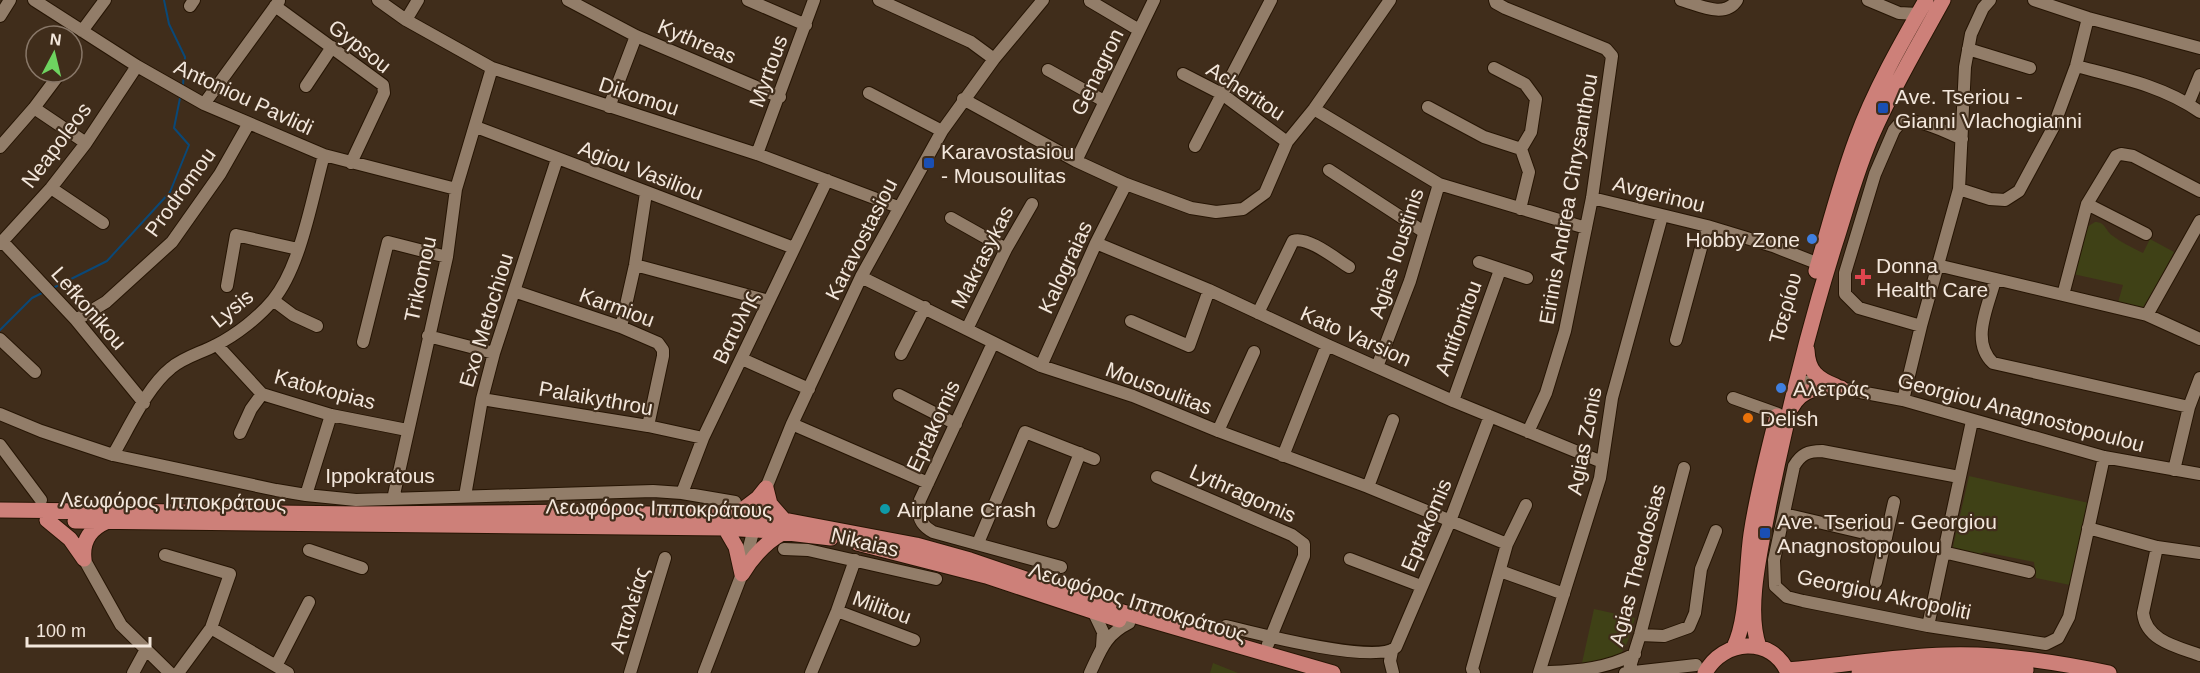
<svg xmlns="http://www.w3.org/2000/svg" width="2200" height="673" font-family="Helvetica,sans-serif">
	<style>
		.green { fill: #3f4116 }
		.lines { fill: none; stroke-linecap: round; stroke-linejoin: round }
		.stream { stroke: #0a4877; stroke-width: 2 }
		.minor-casing { stroke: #261504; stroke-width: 14 }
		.major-casing { stroke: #261504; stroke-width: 17 }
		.minor { stroke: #927d69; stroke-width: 12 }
		.major { stroke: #cd8079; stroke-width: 15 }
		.transit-dot { fill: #1a4fb4; stroke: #402d1b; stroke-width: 2 }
		.shop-dot { fill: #3f7fe0; stroke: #402d1b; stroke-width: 2 }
		.health-dot { fill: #e0444e; stroke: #402d1b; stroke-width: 2 }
		.food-dot { fill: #e8710a; stroke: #402d1b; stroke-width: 2 }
		.culture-dot { fill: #0f9aa8; stroke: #402d1b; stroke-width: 2 }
		.labels { text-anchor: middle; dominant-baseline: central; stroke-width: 4.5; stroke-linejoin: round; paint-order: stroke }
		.street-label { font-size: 21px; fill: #f3e7dc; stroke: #402d1b }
		.poi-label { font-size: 21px; fill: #f3e7dc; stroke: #402d1b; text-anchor: start }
	</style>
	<rect width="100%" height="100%" fill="#402d1b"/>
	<!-- green -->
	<path class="green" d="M2095 222C2106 222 2105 231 2113 236 2122 243 2133 248 2143 253L2150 239 2174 252 2159 281 2142 309 2117 306 2123 285 2073 274 2087 227Z
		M1969 476 2089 503 2070 585 2036 578 2034 562 1984 552 1976 557 1952 551Z
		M1594 609 1635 618C1623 658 1624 660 1582 663Z
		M1213 663 1238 673H1210Z"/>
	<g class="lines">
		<!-- stream -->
		<path class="stream" d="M164 0 169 24 185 57 183 85
			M55 287 107 261 170 192 189 145 174 128 180 98
			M0 330 32 298 42 293"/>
		<defs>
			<path id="minor" d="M34 0 137 66 204 104 324 155 456 189
				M378 0 406 20 492 68 757 154 898 207
				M568 0 636 36 780 97
				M748 0 806 25
				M879 0 971 42 994 59
				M1495 0 1496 3 1505 8 1606 49 1612 56 1592 198 1565 331 1546 393 1528 432
				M1681 0C1699 5 1725 19 1737 0
				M1868 0 1899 13 1918 14
				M2034 0 2088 18 2200 48
				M1090 1 1139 30
				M190 6 194 0
				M275 6 383 85 384 93 351 163
				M0 16 10 0
				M406 20 418 0
				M82 31 105 0
				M1968 49 2030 68
				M2076 66C2118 77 2164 86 2200 112
				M1494 68 1525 84 1536 99 1531 132 1521 149
				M1048 70 1104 101
				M1183 74 1222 94 1287 142
				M306 86 332 47
				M869 93 942 131
				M963 99 1076 161 1126 184 1191 208 1216 212 1243 209 1265 193 1287 142 1314 109 1390 0
				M204 104 279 1
				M2188 104 2200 75
				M609 107 636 36
				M1428 107 1484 137 1521 149 1529 172 1520 209
				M34 108 86 143
				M1314 109 1439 184 1586 228
				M476 127 794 248
				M1195 146 1271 0
				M0 147 34 108 61 72
				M757 154 814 0
				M1076 161 1154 0
				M1329 170 1424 232
				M51 188 103 223
				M1959 189 1990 199 2005 200 2019 191 2053 128 2076 66 2088 18
				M1592 198 1707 226 1773 246 1819 264
				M2087 204 2146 234
				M951 218 1006 249
				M2 241 76 320 144 403
				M1096 243 1209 290 1327 345 1453 401 1602 462
				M0 244 51 188 86 143 137 66
				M1479 262 1527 278
				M635 265 769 301
				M1937 265 2147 315 2200 339
				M861 277 1041 366 1133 396 1218 431 1368 487 1507 544
				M1995 280C1988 307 1970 341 1993 363L2189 407
				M227 286 236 235 298 249
				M514 291 621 327 658 343 663 350V356L648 426
				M2063 295 2087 204 2116 156 2121 154 2133 156 2200 191
				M273 300 293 315 317 326
				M1258 313 1293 241C1308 236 1336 259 1349 267
				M2147 315 2200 221
				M76 320 106 302 172 242 220 174 249 123
				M1131 321 1189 346 1209 290
				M1921 326 1859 308 1845 294V273L1875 174 1894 130 1900 123C1918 117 1945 131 1962 139
				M621 327 635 265 646 193
				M967 329 1006 249 1032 204
				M428 336 494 353
				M0 339 35 372
				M1676 340 1707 226
				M363 342 388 242 447 257
				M993 343 920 500C916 514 920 525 933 532L1061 567
				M217 345 262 394 331 415 407 430
				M901 354 925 307
				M742 359 809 389
				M1041 366 1096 243 1126 184
				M1377 367 1410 281 1439 184
				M1796 380 1903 400 2104 457 2200 474
				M899 395 956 424
				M1733 398 1778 414
				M482 399 648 426 703 438
				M1903 400 1921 326 1959 189 1965 67 1971 34 1983 8 1990 0
				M1453 401 1500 270
				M0 414 41 431 113 455 276 490 306 495 356 500 653 491 682 493 735 502
				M792 424 928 483
				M1218 431 1254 352
				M240 433 251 409 262 394
				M0 445 41 500
				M113 455C129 428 147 387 171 368 184 357 201 353 216 345 236 335 259 317 273 300 301 266 312 198 324 155
				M1283 456 1327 345
				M2174 470 2189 407 2200 378
				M1157 477 1292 535 1304 544V556L1268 644
				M1959 477 1822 451C1808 451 1801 454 1794 466L1774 560 1775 586 1787 597 1803 601 1928 626 2046 644 2058 638 2069 617 2104 457
				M1368 487 1393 420
				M682 493 703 438 827 180
				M306 495 331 415
				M465 496 482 399 494 353 557 159
				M393 499 447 257 456 189 492 68
				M1784 514 1886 538
				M1053 522 1080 453
				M2088 528 2157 547 2200 553
				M978 543 1025 432 1094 459
				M2157 547 2143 613C2146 641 2178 647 2200 655
				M784 549 808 550 936 579
				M309 550 362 568
				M1943 552 2029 572
				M165 555 230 574 211 628 178 673
				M84 559 121 625 170 673
				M1350 559 1421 586
				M1500 571 1564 594
				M1876 582 1894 502
				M837 611 914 640
				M1094 613 1103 632 1102 647
				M1226 626C1254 633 1377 665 1396 647L1450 521 1490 416
				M1928 626 1972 421
				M211 628 288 673
				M1640 635 1664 636 1689 627 1695 613 1701 569 1716 531
				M1392 651 1390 661 1393 673
				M276 666 309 602
				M1549 672C1580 671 1607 668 1635 654
				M133 673 145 651
				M630 673 665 558
				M704 673 742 574 762 498 792 424 861 277 942 131 994 59 1043 0
				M811 673 837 611 855 560
				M1090 673C1101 650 1105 635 1129 623
				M1474 673 1472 669 1507 544 1526 505
				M1539 673 1600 478 1612 398 1662 216
				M1625 673 1696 665
				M1628 673 1640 635 1684 468"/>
			<path id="major" d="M1816 271C1829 227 1840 183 1856 140 1874 91 1900 45 1926 0
				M1807 350C1808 371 1817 379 1836 386
				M1792 407C1803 387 1821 387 1841 388
				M766 488 770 504 784 520
				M0 510 360 514 581 512 715 516 784 520 916 545 970 560 1119 611 1333 673
				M733 517 758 498 766 488
				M47 520 70 539 84 559
				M75 521 725 528 771 531 831 538
				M725 528 736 547 742 574
				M857 543 986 576 1119 620
				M84 559C82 541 90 529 106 522
				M742 574C753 556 765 542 784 532
				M1734 647C1748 619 1746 567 1751 534 1757 494 1767 455 1777 416
				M1759 647C1745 608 1762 544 1769 504 1787 416 1808 330 1835 244 1847 207 1857 168 1873 133 1893 87 1919 44 1943 0
				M1787 670C1840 666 1892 656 1946 655 2000 653 2057 662 2109 673
				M1705 673C1723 639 1772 635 1788 673
				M1859 673 1953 666 2026 670"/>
		</defs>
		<!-- minor casing -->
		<use href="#minor" class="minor-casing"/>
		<!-- major casing -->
		<use href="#major" class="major-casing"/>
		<!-- minor -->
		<use href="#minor" class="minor"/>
		<!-- major -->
		<use href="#major" class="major"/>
	</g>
	<!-- markers -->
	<g class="transit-dot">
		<rect x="1877" y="102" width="12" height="12" rx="3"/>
		<rect x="923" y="157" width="12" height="12" rx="3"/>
		<rect x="1759" y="527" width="12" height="12" rx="3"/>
	</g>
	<g class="shop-dot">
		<circle cx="1812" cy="239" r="6"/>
		<circle cx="1781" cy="388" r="6"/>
	</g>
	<path class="health-dot" d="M1860 268h6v6h6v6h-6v6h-6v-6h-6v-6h6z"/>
	<circle class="food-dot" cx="1748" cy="418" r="6"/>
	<circle class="culture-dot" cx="885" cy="509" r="6"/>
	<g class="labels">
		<!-- street labels -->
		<g class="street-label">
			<text transform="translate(697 41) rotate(23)">Kythreas</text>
			<text transform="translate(360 46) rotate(38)">Gypsou</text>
			<text transform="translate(768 71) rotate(-70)">Myrtous</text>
			<text transform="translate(1097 72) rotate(-64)">Genagron</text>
			<text transform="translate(1246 91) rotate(33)">Acheritou</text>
			<text transform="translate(639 96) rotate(18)">Dikomou</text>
			<text transform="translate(244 97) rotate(25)">Antoniou Pavlidi</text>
			<text transform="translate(56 145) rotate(-53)">Neapoleos</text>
			<text transform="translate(641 170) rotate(21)">Agiou Vasiliou</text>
			<text transform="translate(180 192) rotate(-54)">Prodromou</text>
			<text transform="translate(1659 194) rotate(14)">Avgerinou</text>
			<text transform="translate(1568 199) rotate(-80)">Eirinis Andrea Chrysanthou</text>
			<text transform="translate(861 239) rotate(-63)">Karavostasiou</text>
			<text transform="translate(1396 253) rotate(-72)">Agias Ioustinis</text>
			<text transform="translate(982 257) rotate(-63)">Makrasykas</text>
			<text transform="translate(1065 267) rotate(-65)">Kalograias</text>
			<text transform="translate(420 279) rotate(-78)">Trikomou</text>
			<text transform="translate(617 307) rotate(20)">Karmiou</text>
			<text transform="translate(89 308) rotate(49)">Lefkonikou</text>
			<text transform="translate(232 308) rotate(-39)">Lysis</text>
			<text transform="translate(1785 308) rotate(-75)">Τσερίου</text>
			<text transform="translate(486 320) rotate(-73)">Exo Metochiou</text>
			<text transform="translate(735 327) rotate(-65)">Βατυλης</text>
			<text transform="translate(1458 328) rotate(-70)">Antifonitou</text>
			<text transform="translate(1356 336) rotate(24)">Kato Varsion</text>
			<text transform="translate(1159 388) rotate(21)">Mousoulitas</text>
			<text transform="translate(325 389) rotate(15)">Katokopias</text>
			<text transform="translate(596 398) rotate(10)">Palaikythrou</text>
			<text transform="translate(2021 412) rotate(15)">Georgiou Anagnostopoulou</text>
			<text transform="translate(933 426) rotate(-65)">Eptakomis</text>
			<text transform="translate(1584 441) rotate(-79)">Agias Zonis</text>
			<text x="380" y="475">Ippokratous</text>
			<text transform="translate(1243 493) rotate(24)">Lythragomis</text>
			<text transform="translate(173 501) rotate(1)">Λεωφόρος Ιπποκράτους</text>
			<text transform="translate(659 508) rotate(1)">Λεωφόρος Ιπποκράτους</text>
			<text transform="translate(1426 525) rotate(-67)">Eptakomis</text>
			<text transform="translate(865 542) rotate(13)">Nikaias</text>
			<text transform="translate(1637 565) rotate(-75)">Agias Theodosias</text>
			<text transform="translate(1884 594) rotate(12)">Georgiou Akropoliti</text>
			<text transform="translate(1138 602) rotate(17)">Λεωφόρος Ιπποκράτους</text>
			<text transform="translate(882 607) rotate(20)">Militou</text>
			<text transform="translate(629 610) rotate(-73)">Ατταλείας</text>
		</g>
		<!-- poi labels -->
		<g class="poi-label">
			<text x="1895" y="96">Ave. Tseriou -<tspan x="1895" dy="24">Gianni Vlachogianni</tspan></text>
			<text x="941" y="151">Karavostasiou<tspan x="941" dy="24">- Mousoulitas</tspan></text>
			<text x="1800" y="239" text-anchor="end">Hobby Zone</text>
			<text x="1876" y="265">Donna<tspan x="1876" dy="24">Health Care</tspan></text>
			<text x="1793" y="388">Αλετράς</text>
			<text x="1760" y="418">Delish</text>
			<text x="897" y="509">Airplane Crash</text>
			<text x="1777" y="521">Ave. Tseriou - Georgiou<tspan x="1777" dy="24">Anagnostopoulou</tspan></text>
		</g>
	</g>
	<!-- north arrow -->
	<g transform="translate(54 54) rotate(7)"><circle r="28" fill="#402d1b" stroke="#887768" stroke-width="1.5"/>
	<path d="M0-4.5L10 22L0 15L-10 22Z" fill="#6ed360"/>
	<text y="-9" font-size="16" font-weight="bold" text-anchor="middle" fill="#f3e7dc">N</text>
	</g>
	<!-- scale -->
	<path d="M27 637v9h123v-9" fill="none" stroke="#f3e7dc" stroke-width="3"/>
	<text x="36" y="637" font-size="18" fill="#f3e7dc" stroke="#402d1b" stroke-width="4.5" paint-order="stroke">100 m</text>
</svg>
